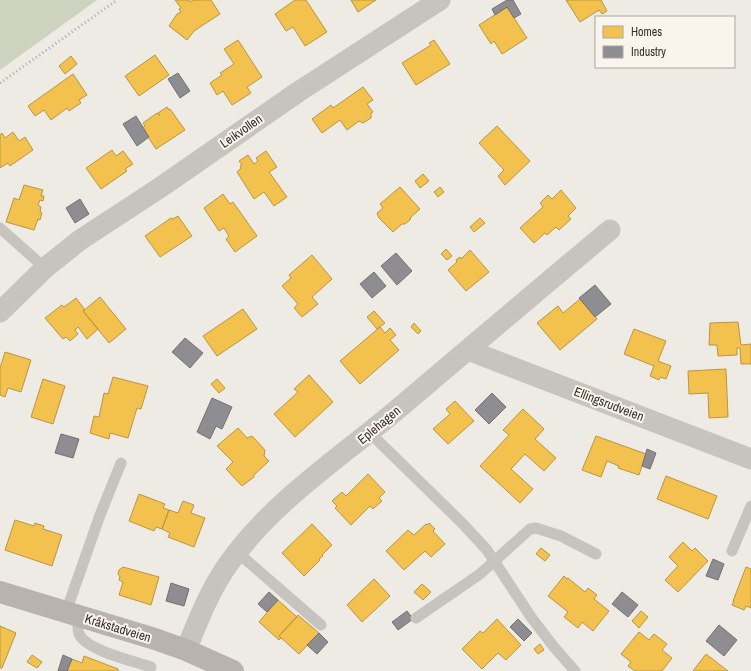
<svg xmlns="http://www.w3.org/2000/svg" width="751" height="671" font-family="'Archivo Narrow',sans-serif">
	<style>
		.green { fill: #ced3c0 }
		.homes { fill: #f2c14e; stroke: #ba9644 }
		.industry { fill: #8d8d92; stroke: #747173 }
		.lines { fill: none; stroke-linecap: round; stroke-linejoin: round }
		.lane { stroke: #c7c3be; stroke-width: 11 }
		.street { stroke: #c7c3be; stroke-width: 21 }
		.secondary { stroke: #b8b3ae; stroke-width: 22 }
		.rail { stroke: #afaba8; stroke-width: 3; stroke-dasharray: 1 3; stroke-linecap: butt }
		.labels { text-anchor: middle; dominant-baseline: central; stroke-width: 4; stroke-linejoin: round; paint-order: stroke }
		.street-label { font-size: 13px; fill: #38302b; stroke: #f9f5ed }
	</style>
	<rect width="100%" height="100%" fill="#eeeae4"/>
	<!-- green -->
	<path class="green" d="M0 0H97L0 70Z"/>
	<!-- homes -->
	<path class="homes" d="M175 0H189L190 2 193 0H211L220 14 194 31 187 40 169 26 177 14 181 12 179 9 181 8Z
		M295 0H306L327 32 305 46 293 27 286 31 275 14Z
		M351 0H376L358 12Z
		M566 0H601L607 11 602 14 599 10 580 22Z
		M507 7 527 38 502 54 494 41 491 44 479 25Z
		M238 40 262 77 247 87 251 93 232 105 223 91 217 95 210 83 222 75 220 73 234 64 224 49Z
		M434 40 450 64 416 85 402 63 431 45 429 43Z
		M155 55 169 75 139 96 125 76Z
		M71 56 77 64 65 74 59 66Z
		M73 74 87 95 79 100 81 103 69 111 67 108 51 120 44 110 35 116 28 106Z
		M363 87 373 100 367 104 373 112 371 113V118L363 123 359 121 347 130 340 120 322 133 312 119 331 105 333 108Z
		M167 107 169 110 170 109 185 130 156 149 142 128 145 126 143 123 157 113 160 116 158 113Z
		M497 126 530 161 505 185 498 176 504 170 479 143Z
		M13 132 19 141 25 137 33 150 10 166 8 163 0 168V135L2 133 5 138Z
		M112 150 116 156 123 151 133 164 125 169 127 171 101 189 86 168Z
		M266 151 277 167 269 172 287 197 274 206 264 192 254 199 237 172 241 168 240 166 242 165 239 161 248 155 254 164 258 161 256 158Z
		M423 174 429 181 420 188 415 181Z
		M24 185 43 190 41 196H44L43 201 40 200 38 205 41 207 40 212 42 213 40 220 38 219 34 230 6 222 14 198 19 200Z
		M400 187 420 209 411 217 410 220 405 224H402L393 232 379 218 377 213 383 208 380 204Z
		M440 187 444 192 438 197 434 192Z
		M561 190 576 208 568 216 571 219 559 230 556 227 547 235 545 233 534 243 520 228 543 207 540 203 548 195 552 199Z
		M223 194 230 204 233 202 257 236 235 252 226 239 229 236 224 228 219 231 204 208Z
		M178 216 192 236 160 257 145 236 171 218 173 219Z
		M480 218 485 223 474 232 470 227Z
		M446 249 452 256 447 260 441 254Z
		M470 250 489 272 466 291 448 270 457 262 456 260 460 257 461 259Z
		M312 255 332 279 312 297 318 304 302 317 294 308 298 304 282 286 291 278 289 275Z
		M100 297 126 329 109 343 83 311Z
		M76 298 85 310 83 311 98 329 87 339 78 327 75 330 78 334 70 341 66 337 63 339 45 318 62 305 64 307Z
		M580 299 597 319 560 350 537 323 558 306 563 313Z
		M243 309 257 329 217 356 203 336Z
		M374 311 385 323 377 329 367 317Z
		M738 322 741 345 751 344V364H741L740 348H737V355L718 356 717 345H709L710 323Z
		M414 323 421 331 418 334 411 327Z
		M380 327 385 333 390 328 396 335 390 340 399 350 360 384 340 361Z
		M634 329 666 341 658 361 671 366 666 379 660 377 659 380 650 376 654 366 624 354Z
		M5 352 31 360 21 392 8 388 5 397 0 395V368Z
		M726 369 728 417 709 418 708 393 689 394 688 371Z
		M309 375 333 402 295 437 274 414 298 392 294 389Z
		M113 377 148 386 141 409 137 408 128 438 110 433 109 439 90 433 94 416 99 417 104 393 108 394Z
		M43 379 65 386 53 424 31 417Z
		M217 379 225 388 219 393 211 384Z
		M455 401 474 421 448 444 433 429 450 414 446 409Z
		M523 409 544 429 535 439 556 458 544 471 525 454 511 469 533 489 520 503 480 466 509 435 503 430Z
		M238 428 247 438 252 436 265 450 264 456 269 461 254 475V477L242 486 226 469 233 462 217 446Z
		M596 436 646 454 639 475 618 468 619 466 607 461 601 477 582 470Z
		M368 474 385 492 379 498 382 501 373 509 370 506 351 525 335 508 337 506 332 501 342 492 346 496Z
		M666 476 717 496 708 519 657 499Z
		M139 494 165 504 163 508 169 510 162 529 156 527 154 531 129 521Z
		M183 501 194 505 191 513 205 518 194 547 168 537 170 533 162 529 169 510 178 513Z
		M15 520 34 526 35 523 44 526 43 529 62 535 52 566 5 550Z
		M429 523 435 529 433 531 445 544 431 557 425 551 404 570 386 551 408 530 414 535 426 524 427 525Z
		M312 524 332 545 322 555 323 556 319 559 320 560 304 576 282 553Z
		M683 542 692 551 695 548 708 561 678 592 665 580 678 566 669 557Z
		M541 548 550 555 545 561 536 554Z
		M123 567 159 577 151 605 119 595 123 582 119 580 120 577 118 574 119 570Z
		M746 567 751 569V608L746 606 744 610 732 605 734 601H733Z
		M564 576 567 579 568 578 585 592 588 588 597 595 594 599 609 611 593 631 582 622 578 628 564 617 568 612 548 596Z
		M374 579 390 596 362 622 347 605Z
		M422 584 431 592 423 600 414 592Z
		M278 600 297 617 279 636 281 638 279 640 259 622Z
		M641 611 648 617 639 628 632 621Z
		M298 615 319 633 299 654 279 636Z
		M497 619 521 645 506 660 498 653 482 669 462 649 480 631 483 633Z
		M0 626 16 633 2 668H0Z
		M639 632 649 640 654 634 667 644 662 650 672 658 662 671H635L628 666 631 662 621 654Z
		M540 644 544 650 538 654 534 649Z
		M706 654 728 671H693Z
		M32 655 42 662 37 668 27 662Z
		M84 656 118 669V671H67L72 659 82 663Z"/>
	<!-- industry -->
	<path class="industry" d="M507 0H513L521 14 514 18 507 7 495 15 492 9Z
		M178 73 190 91 180 98 168 79Z
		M136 116 149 137 137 146 123 124Z
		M80 199 89 214 75 223 66 208Z
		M396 253 412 271 397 285 381 266Z
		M374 272 386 286 372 298 360 284Z
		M595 285 611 304 595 317 579 298Z
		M185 338 203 353 190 368 172 352Z
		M492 393 506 407 489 424 475 410Z
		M212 398 232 407 222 429 216 426 210 439 197 432Z
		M61 434 79 439 73 458 55 453Z
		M647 449 656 453 650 469 642 466Z
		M713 559 724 564 718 580 706 576Z
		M171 583 189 589 184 606 166 601Z
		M269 592 278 600 267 612 258 604Z
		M622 592 638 605 628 617 612 604Z
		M407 611 413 619 398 630 392 622Z
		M518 619 532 633 524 641 510 627Z
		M719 625 737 640 724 656 706 641Z
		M319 633 328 642 317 654 307 645Z
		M63 655 72 659 67 671H58Z"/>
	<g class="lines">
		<!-- lane -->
		<path class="lane" d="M0 228 45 268
			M370 433 462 523 487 550 531 617 554 647 575 671
			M732 551 751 506
			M237 552 321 625
			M66 612 100 515 121 463
			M79 616C78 622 77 629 79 634 87 651 134 661 151 667
			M416 618 480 574 530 529 536 528 561 536 596 554"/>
		<!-- street -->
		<path class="street" d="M0 312 45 268 80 240 161 187 298 92 440 0
			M468 350 751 459
			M186 650C198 621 210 589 229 563 274 500 340 458 399 408 469 349 539 289 610 230"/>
		<!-- secondary -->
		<path class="secondary" d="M0 592 155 639 186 650 233 671"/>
		<!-- rail -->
		<path class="rail" d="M0 83 117 0"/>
	</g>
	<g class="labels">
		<!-- street labels -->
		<g class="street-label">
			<text transform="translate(241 131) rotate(-35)">Leikvollen</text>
			<text transform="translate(609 404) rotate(21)">Ellingsrudveien</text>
			<text transform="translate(379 425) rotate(-40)">Eplehagen</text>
			<text transform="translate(118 628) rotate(17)">Kråkstadveien</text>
		</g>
	</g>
	<!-- legend -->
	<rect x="595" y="16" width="140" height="52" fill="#f9f5ed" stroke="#aca69f"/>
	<rect x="603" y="26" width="20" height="12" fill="#f2c14e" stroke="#aca69f"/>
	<text x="631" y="36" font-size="12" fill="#38302b">Homes</text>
	<rect x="603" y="46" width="20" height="12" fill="#8d8d92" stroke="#aca69f"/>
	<text x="631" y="56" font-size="12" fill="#38302b">Industry</text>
</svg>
